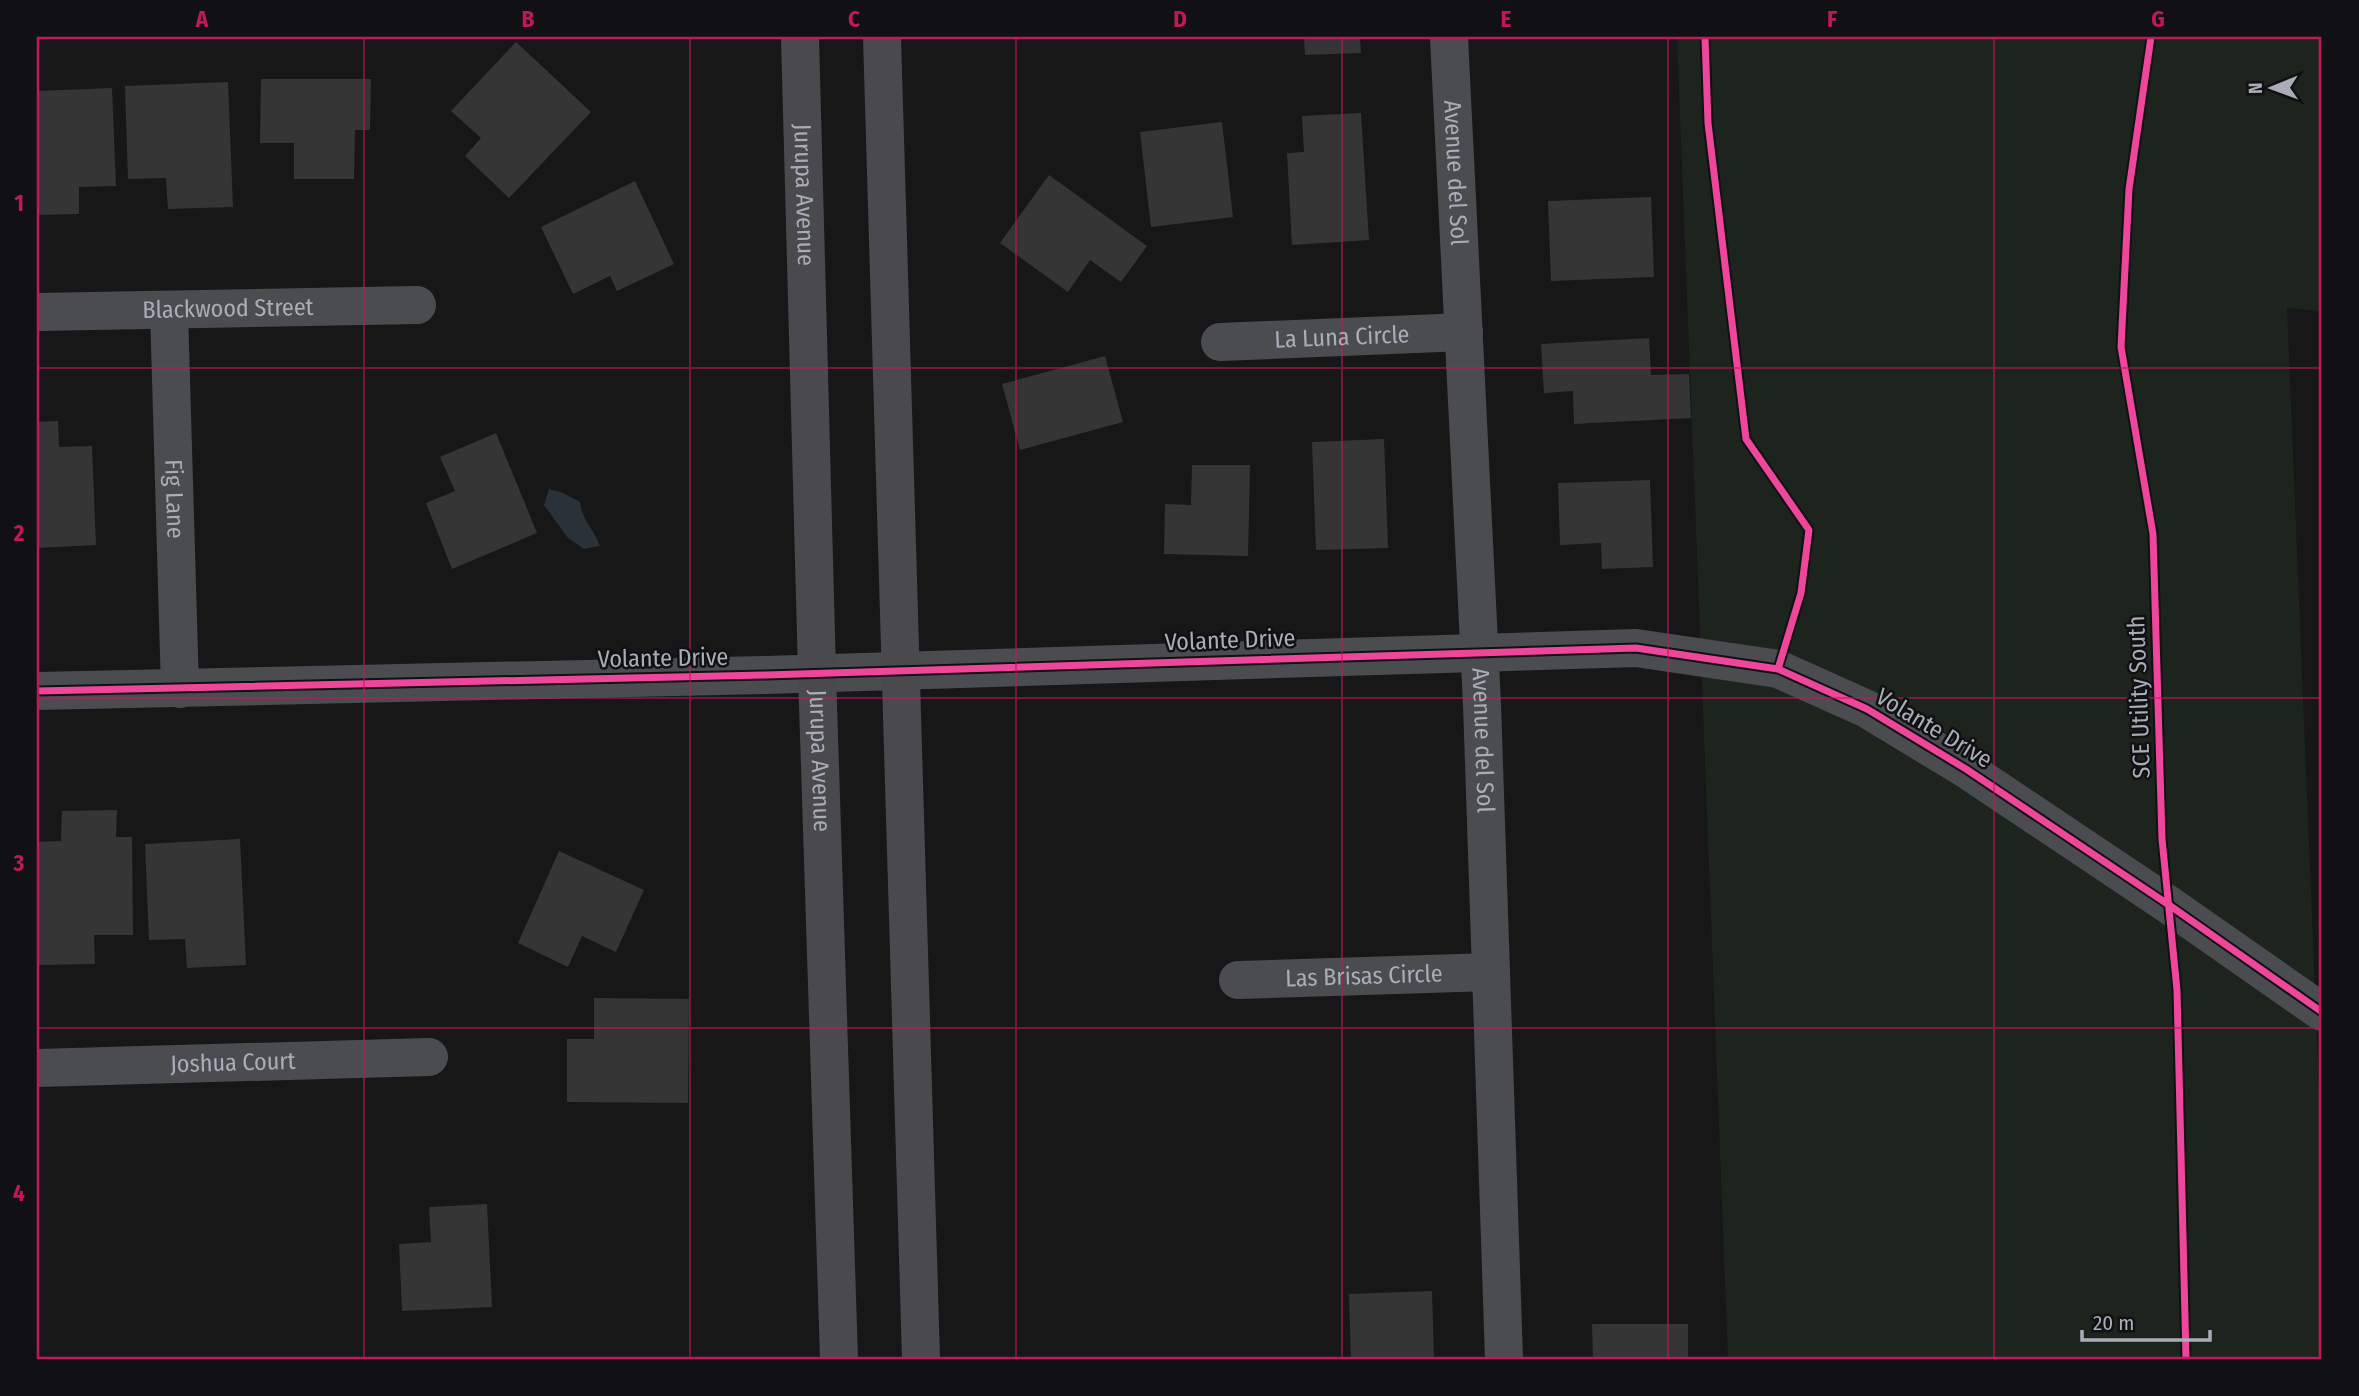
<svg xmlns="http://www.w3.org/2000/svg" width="2359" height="1396" font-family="'Fira Sans Condensed',sans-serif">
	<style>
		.green { fill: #1d241e }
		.water { fill: #2a3239 }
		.building { fill: #353536 }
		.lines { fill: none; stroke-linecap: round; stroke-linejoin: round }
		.street { stroke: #4b4c50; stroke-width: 38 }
		.secondary { stroke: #4a4a4e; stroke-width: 38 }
		.cycleway-casing { stroke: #111113; stroke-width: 11 }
		.cycleway { stroke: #ed469a; stroke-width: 7 }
		.grid { fill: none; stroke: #c2185b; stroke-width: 2; stroke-opacity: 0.55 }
		.labels { text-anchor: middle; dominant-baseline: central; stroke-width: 5; stroke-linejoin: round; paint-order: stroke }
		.street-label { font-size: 24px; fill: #a8adb8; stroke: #111113 }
		.neatline { fill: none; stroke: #c2185b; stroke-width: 2.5 }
		.grid-label { font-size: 23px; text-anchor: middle; font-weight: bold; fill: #c2185b }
	</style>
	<rect width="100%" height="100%" fill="#171717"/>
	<!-- green -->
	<path class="green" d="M1677 37H2322V311L2287 308 2322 1161V1359H1728Z"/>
	<!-- water -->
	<path class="water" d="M549 489 563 493 580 502C582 521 594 529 600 546L584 549 568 538 544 505Z"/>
	<!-- building -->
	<path class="building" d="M1304 37H1360L1361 53 1305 55Z
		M516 42 591 112 509 198 465 156 481 138 451 111Z
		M261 79H371L370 130H355L354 179H294V143H260Z
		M228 82 233 207 168 209 166 178 128 179 125 86Z
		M112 88 116 186 79 187V214L37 215V91Z
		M1361 113 1369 240 1292 245 1287 153 1304 152 1302 116Z
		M1222 122 1233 217 1151 227 1140 132Z
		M1049 175 1147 246 1121 282 1090 260 1068 292 1000 243Z
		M635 181 674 264 617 291 610 276 573 294 541 227Z
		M1651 197 1654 277 1551 281 1548 201Z
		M1649 338 1651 375 1689 374 1691 418 1574 424 1573 391 1544 393 1541 344Z
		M1105 356 1123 422 1020 450 1002 384Z
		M58 421 59 447 92 446 96 545 37 548V422Z
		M496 433 537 533 452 569 426 503 455 491 440 457Z
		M1384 439 1388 548 1316 550 1312 442Z
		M1192 465H1250L1248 556 1164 554 1165 504 1191 505Z
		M1650 480 1653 567 1602 569 1601 543 1560 545 1558 483Z
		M117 810 116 837H132L133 935H94L95 964 37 965V842L61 841 62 811Z
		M240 839 246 965 187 968 185 939 149 940 145 844Z
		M559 851 644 890 616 952 582 936 568 967 518 943Z
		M594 998 689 999 688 1103 567 1102V1039H594Z
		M487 1204 492 1307 402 1311 399 1244 431 1242 429 1207Z
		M1432 1291 1434 1359H1351L1349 1294Z
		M1592 1324H1688V1359H1593Z"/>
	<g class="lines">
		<!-- street -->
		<g class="street">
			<path id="s1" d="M1449 37 1482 704 1504 1359"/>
			<path id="s2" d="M169 310 180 689"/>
			<path id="s3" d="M37 312 417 305"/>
			<path id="s4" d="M1220 342 1464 332"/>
			<path d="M37 691 766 675 1636 648 1778 669 1867 709 1966 769 2169 905 2322 1012"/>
			<path id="s5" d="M1238 980 1490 972"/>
			<path id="s6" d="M37 1068 429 1057"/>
		</g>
		<!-- secondary -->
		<g class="secondary">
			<path id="s7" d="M800 37 817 673 839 1359"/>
			<path d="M882 37 921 1359"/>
		</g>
		<defs>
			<path id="cycleway" d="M1705 37 1708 123 1746 439 1809 530 1801 593 1778 669
				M2151 37 2129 189 2121 347 2153 534 2162 839 2177 990 2186 1359
				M37 691 766 675 1636 648 1778 669 1867 709 1966 769 2169 905 2322 1012"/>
		</defs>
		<!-- cycleway casing -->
		<use href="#cycleway" class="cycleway-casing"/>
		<!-- cycleway -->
		<use href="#cycleway" class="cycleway"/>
	</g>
	<!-- grid -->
	<path class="grid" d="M364 37V1359M690 37V1359M1016 37V1359M1342 37V1359M1668 37V1359M1994 37V1359M37 368H2322M37 698H2322M37 1028H2322"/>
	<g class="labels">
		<!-- street labels -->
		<g class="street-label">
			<text stroke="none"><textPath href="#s1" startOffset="136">Avenue del Sol</textPath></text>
			<text stroke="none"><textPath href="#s7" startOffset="158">Jurupa Avenue</textPath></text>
			<text stroke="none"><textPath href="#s3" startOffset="191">Blackwood Street</textPath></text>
			<text stroke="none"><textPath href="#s4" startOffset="122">La Luna Circle</textPath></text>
			<text stroke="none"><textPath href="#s2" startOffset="189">Fig Lane</textPath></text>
			<text transform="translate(1230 640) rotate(-2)">Volante Drive</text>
			<text transform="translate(663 658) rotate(-1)">Volante Drive</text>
			<text transform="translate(2139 697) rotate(-92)">SCE Utility South</text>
			<text transform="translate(1934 728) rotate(31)">Volante Drive</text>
			<text stroke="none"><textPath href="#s1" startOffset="704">Avenue del Sol</textPath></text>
			<text stroke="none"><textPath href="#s7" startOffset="724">Jurupa Avenue</textPath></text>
			<text stroke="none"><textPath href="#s5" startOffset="126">Las Brisas Circle</textPath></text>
			<text stroke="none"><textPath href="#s6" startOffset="196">Joshua Court</textPath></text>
		</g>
	</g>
	<!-- border -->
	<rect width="2359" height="1396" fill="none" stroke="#111113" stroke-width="77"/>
	<!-- north arrow -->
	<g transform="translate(2272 88) rotate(269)" stroke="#111113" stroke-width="5" paint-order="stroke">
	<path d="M0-5L12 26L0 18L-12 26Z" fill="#a8adb8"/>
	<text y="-10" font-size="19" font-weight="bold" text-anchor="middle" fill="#a8adb8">N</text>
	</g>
	<!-- scale -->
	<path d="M2082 1330v10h128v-10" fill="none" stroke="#a8adb8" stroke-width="3.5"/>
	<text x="2093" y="1330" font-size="21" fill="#a8adb8" stroke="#111113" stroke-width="5" paint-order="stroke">20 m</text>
	<rect x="38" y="38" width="2282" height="1320" class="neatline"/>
	<g class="grid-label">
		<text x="202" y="27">A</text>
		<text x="528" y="27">B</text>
		<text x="854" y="27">C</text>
		<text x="1180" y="27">D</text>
		<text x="1506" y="27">E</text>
		<text x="1832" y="27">F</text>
		<text x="2158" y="27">G</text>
		<text x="19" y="211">1</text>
		<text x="19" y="541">2</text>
		<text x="19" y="871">3</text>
		<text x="19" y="1201">4</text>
	</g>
</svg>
